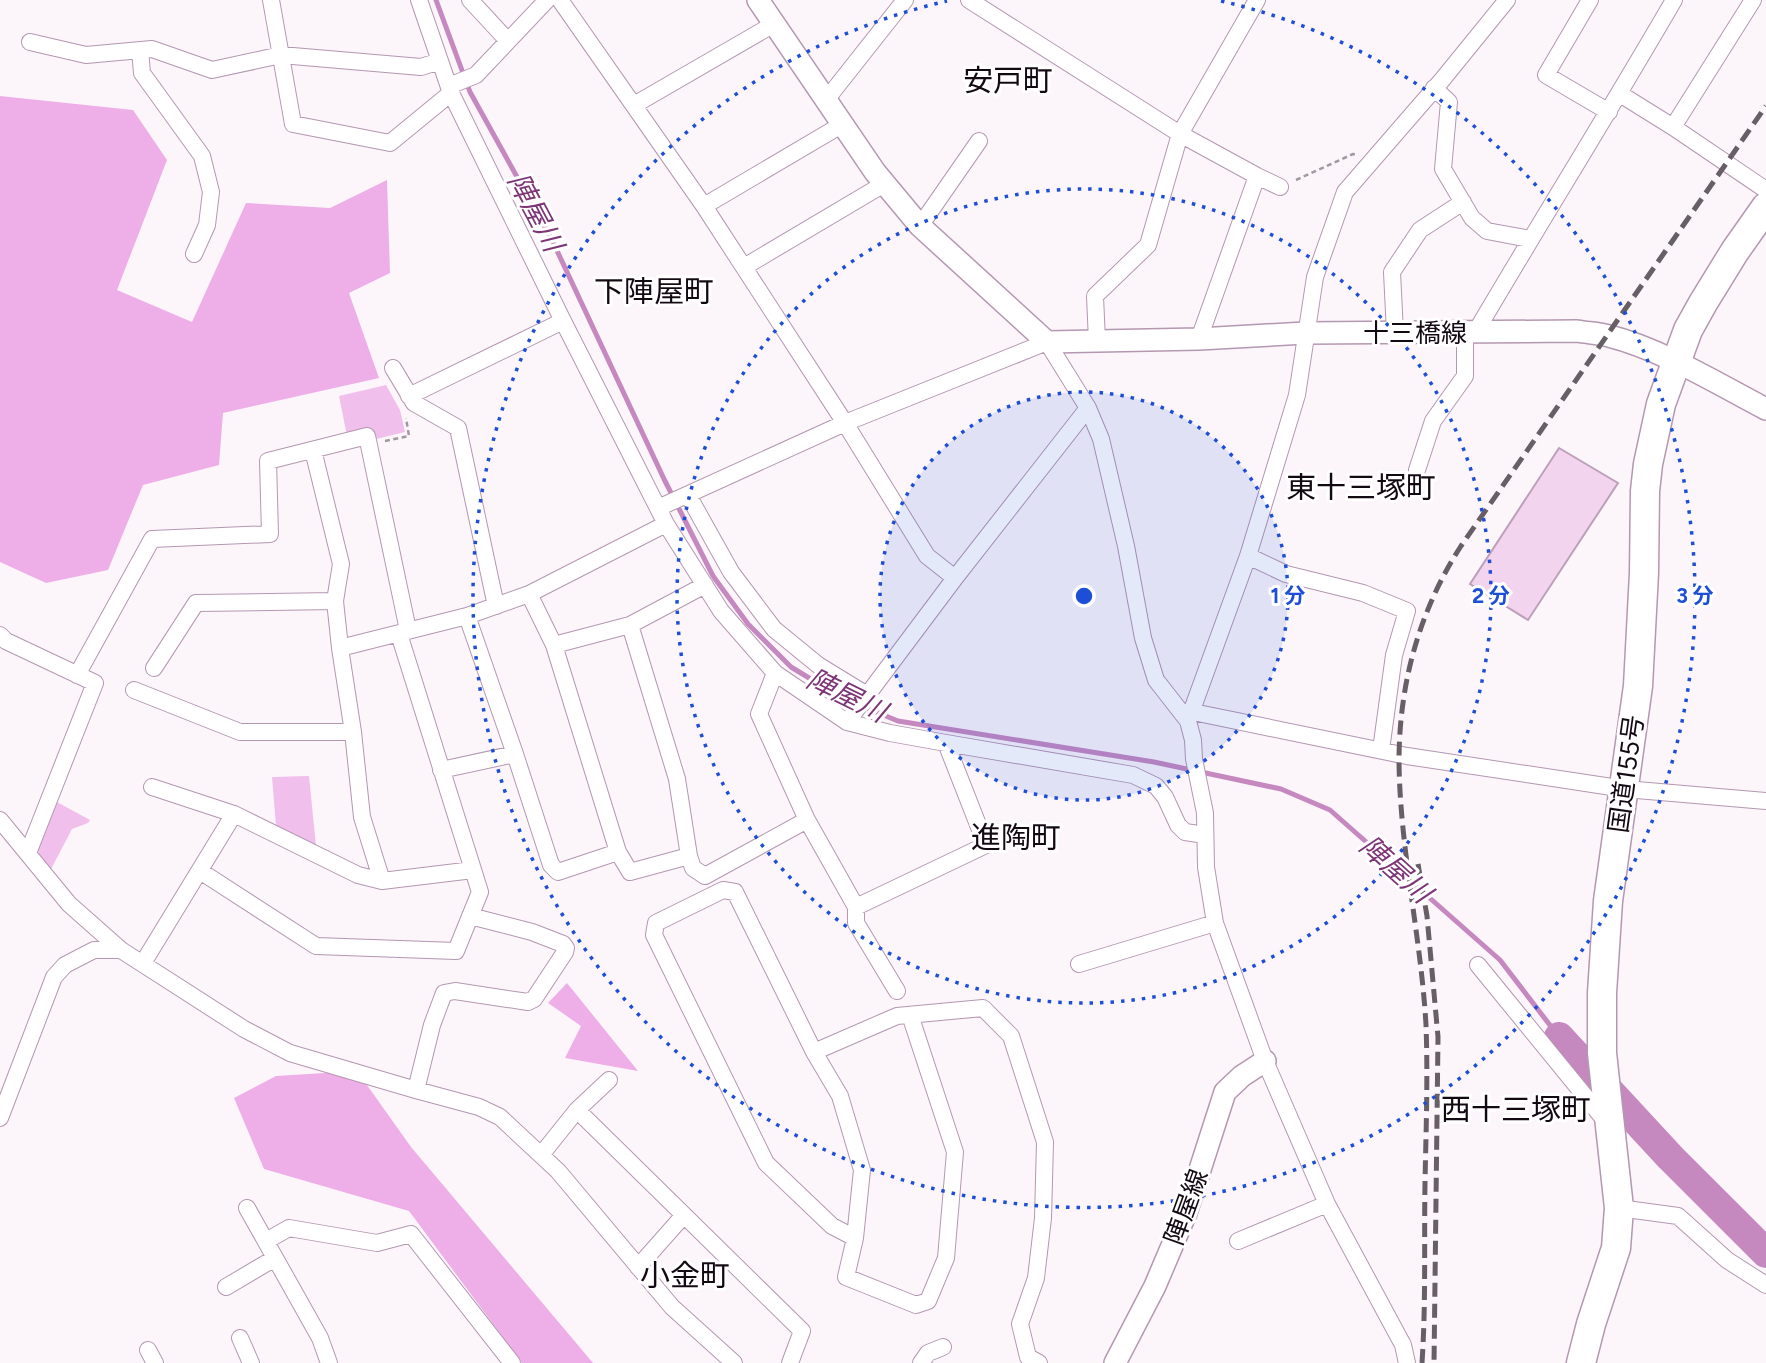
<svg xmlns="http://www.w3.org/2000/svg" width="1766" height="1363" font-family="Figtree,'Noto Sans JP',sans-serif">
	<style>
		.green { fill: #f0bfeb }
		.forest { fill: #eeafe8 }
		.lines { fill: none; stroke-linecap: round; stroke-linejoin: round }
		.stream { stroke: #c589c0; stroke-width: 5 }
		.river { stroke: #c589c0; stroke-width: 30 }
		.building { fill: #f3d4ef; stroke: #bc9fb9; stroke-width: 2 }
		.street-casing { stroke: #b497b1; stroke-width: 18 }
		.secondary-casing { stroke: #b497b1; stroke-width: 24 }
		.highway-casing { stroke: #b497b1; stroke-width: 31 }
		.path { stroke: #a0999f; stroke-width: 2.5; stroke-dasharray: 5 3.5; stroke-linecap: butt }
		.street { stroke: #fff; stroke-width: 16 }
		.secondary { stroke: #fff; stroke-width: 21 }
		.highway { stroke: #fff; stroke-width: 28 }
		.rail { stroke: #675e66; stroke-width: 5; stroke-dasharray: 14 7; stroke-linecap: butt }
		.ring { fill: none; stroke: #1d4ed8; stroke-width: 3.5; stroke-dasharray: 3.5 7 }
		.labels { text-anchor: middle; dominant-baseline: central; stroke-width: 6; stroke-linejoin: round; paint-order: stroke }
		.street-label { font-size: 26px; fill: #130912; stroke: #fff }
		.water-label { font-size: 28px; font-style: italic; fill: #7d3578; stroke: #fff }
		.quarter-label { font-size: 30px; fill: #130912; stroke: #fff }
		.centre { fill: #1d4ed8; stroke: #fff; stroke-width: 3.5 }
		.ring-label { font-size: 21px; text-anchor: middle; font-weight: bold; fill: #1d4ed8; stroke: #fff; stroke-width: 6; stroke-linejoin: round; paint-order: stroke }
	</style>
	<rect width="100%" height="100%" fill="#fcf6fb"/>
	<!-- green -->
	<path class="green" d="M386 385 400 410 405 432 372 440 347 436 339 396Z
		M309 776 316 846 276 826 272 777Z
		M55 801 90 820 88 823 72 829 50 871 32 852Z"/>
	<!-- forest -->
	<path class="forest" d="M0 96 133 110 167 160 117 290 192 322 246 203 330 208 387 180 390 273 349 293 379 378 223 413 219 465 143 485 108 570 46 583 0 562Z
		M567 983 638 1071 565 1058 581 1026 548 1003Z
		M357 1071 411 1147 593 1363H522L409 1211 264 1169 234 1098 276 1076Z"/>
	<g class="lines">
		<!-- stream -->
		<path class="stream" d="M436 0 470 92 552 240 664 479 713 576 748 624 791 667 842 698 898 721 1154 762 1281 789 1330 810 1500 960 1559 1037"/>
		<!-- river -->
		<path class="river" d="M1559 1037 1670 1157 1766 1253"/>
	</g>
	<!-- building -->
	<path class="building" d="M1559 448 1618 483 1528 620 1470 584Z"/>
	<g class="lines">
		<defs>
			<path id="street" d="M271 0 293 124 390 143 451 93
				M419 0 451 93 563 321 666 524 721 611 775 673 847 722 890 733 946 743 1133 775 1156 786 1165 797 1178 825 1185 832 1205 835
				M470 0 508 41
				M560 0 704 206 845 423 927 556 955 578
				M969 0 1180 134 1257 176 1199 339
				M1590 0 1546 75 1609 112
				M30 42 86 55 152 49 212 70 281 55 421 67 440 61
				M140 50 142 73 202 156 211 192 207 225 194 254
				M449 86 476 75 547 0
				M1434 88 1449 102 1443 169 1472 218 1487 231 1530 239
				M1620 94 1673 127 1766 190
				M826 100 905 0
				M634 105 774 24
				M1673 127 1753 0
				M1257 176 1280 187
				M704 206 843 124
				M920 226 979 141
				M744 267 884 184
				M1395 333 1392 272 1420 230 1463 202
				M1475 333C1541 221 1609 112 1674 0
				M1097 341 1095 296 1148 245 1180 134 1257 0
				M393 368 414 403 458 428 496 606
				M409 396 563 321
				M313 450 341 564 335 601 340 648
				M1417 470 1433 421 1465 376V333
				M688 495 731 572 774 629 818 665 867 695
				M658 508 845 423 1047 342 1088 408 1101 439 1126 546 1143 638 1156 680 1188 721 1193 740 1194 759 1205 813 1206 867 1215 923 1265 1061 1327 1204 1403 1345 1407 1363
				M1248 556 1286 574 1363 593 1407 611 1394 655 1381 750
				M529 594 554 645 618 852 630 872 689 856 693 868 705 876 807 820 759 714 775 673
				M467 616 515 754 551 865 558 872 618 852
				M630 625 677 779 689 856
				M0 635 6 641 95 683 28 853
				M554 645 630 625 705 585
				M154 668 196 603 335 601
				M77 675 152 539 270 534 268 461 367 436 408 630
				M134 690 240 732H353L340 648 467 616 529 594 666 524
				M1193 712 1407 756 1625 789 1766 801
				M1188 721 1248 556 1297 395 1315 277 1345 192 1442 80 1507 0
				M847 722 955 578 1088 408
				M353 732 362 817 382 881
				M441 770 515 754
				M152 787 234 814 358 875 382 881 473 870
				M0 820 69 904 121 950 244 1029 290 1053 416 1090 479 1107 500 1117 558 1171 672 1307 734 1363
				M807 820 856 907V923L897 991
				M200 871 316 946 456 951 480 892 399 634
				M856 907 986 845 946 743
				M143 963 234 814
				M1079 964 1215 923
				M1478 965 1607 1123
				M814 1052 897 1016 983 1008 1011 1036 1045 1142 1043 1218 1036 1278 1020 1324 1028 1357 1039 1363
				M416 1090 432 1025 444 993 455 991 528 1002 534 999 565 952 566 948 563 944 532 932 470 916
				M577 1110 802 1331 790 1363
				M0 1118 54 977 65 965 94 950H121
				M541 1155 577 1110 609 1080
				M247 1208 320 1338 329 1363
				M1619 1208 1678 1216 1727 1260 1766 1285
				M855 1238 832 1226 766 1163 654 935 656 923 723 890 735 892 814 1052 840 1096 862 1170 855 1238 846 1277 916 1305 928 1301 946 1258 955 1152 910 1015
				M266 1241 289 1228 377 1243 411 1234 512 1363
				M1238 1241 1327 1204
				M638 1267 684 1215
				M226 1287 275 1258
				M240 1338 251 1363
				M148 1350 155 1363
				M921 1363 928 1353 943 1347"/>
			<path id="secondary" d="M758 0 875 172 920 226 1047 342 1199 339 1305 333 1577 331C1588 333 1599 333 1609 336 1661 349 1718 384 1766 409
				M1115 1363 1155 1286 1186 1213 1225 1092 1242 1076 1265 1061"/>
			<path id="highway" d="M1581 1363 1591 1324 1616 1248 1619 1208 1602 1053V993L1608 901 1638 686 1644 573 1645 491 1648 464 1661 404 1688 330 1703 303 1735 251 1766 207"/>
		</defs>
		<!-- street casing -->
		<use href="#street" class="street-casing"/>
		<!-- secondary casing -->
		<use href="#secondary" class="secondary-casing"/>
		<!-- highway casing -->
		<use href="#highway" class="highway-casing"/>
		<!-- path -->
		<path class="path" d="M1296 180 1353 154 1357 155
			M385 441 409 436 406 418"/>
		<!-- street -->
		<use href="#street" class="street"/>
		<!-- secondary -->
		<use href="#secondary" class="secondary"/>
		<!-- highway -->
		<use href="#highway" class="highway"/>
		<!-- rail -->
		<path class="rail" d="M1418 864 1427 916 1438 1037 1434 1363
			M1422 1363C1426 1303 1424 1243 1425 1183 1426 1131 1428 1077 1426 1025 1421 937 1400 850 1399 762 1399 684 1419 611 1461 546L1766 106"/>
	</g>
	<!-- distance rings -->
	<circle cx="1084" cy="596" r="204" fill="#1d4ed8" fill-opacity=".12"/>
	<g class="ring">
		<circle cx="1084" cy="596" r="204"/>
		<circle cx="1084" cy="596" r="407"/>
		<path d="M1221 1A611 611 0 1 1 947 1"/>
	</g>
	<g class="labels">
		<!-- street labels -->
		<g class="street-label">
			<text x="1415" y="333">十三橋線</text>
			<text transform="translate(1626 774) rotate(-82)">国道155号</text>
			<text transform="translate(1186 1207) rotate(-70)">陣屋線</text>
		</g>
		<!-- water labels -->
		<g class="water-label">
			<text transform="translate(536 212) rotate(62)">陣屋川</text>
			<text transform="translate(847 695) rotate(26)">陣屋川</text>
			<text transform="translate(1396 869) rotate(42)">陣屋川</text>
		</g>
		<!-- quarter labels -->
		<g class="quarter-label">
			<text x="1008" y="80">安戸町</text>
			<text x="654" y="291">下陣屋町</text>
			<text x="1361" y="487">東十三塚町</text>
			<text x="1016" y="837">進陶町</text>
			<text x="1516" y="1109">西十三塚町</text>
			<text x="685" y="1275">小金町</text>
		</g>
	</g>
	<circle cx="1084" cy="596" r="10" class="centre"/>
	<g class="ring-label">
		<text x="1288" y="603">1 分</text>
		<text x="1491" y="603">2 分</text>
		<text x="1695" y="603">3 分</text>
	</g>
</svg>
